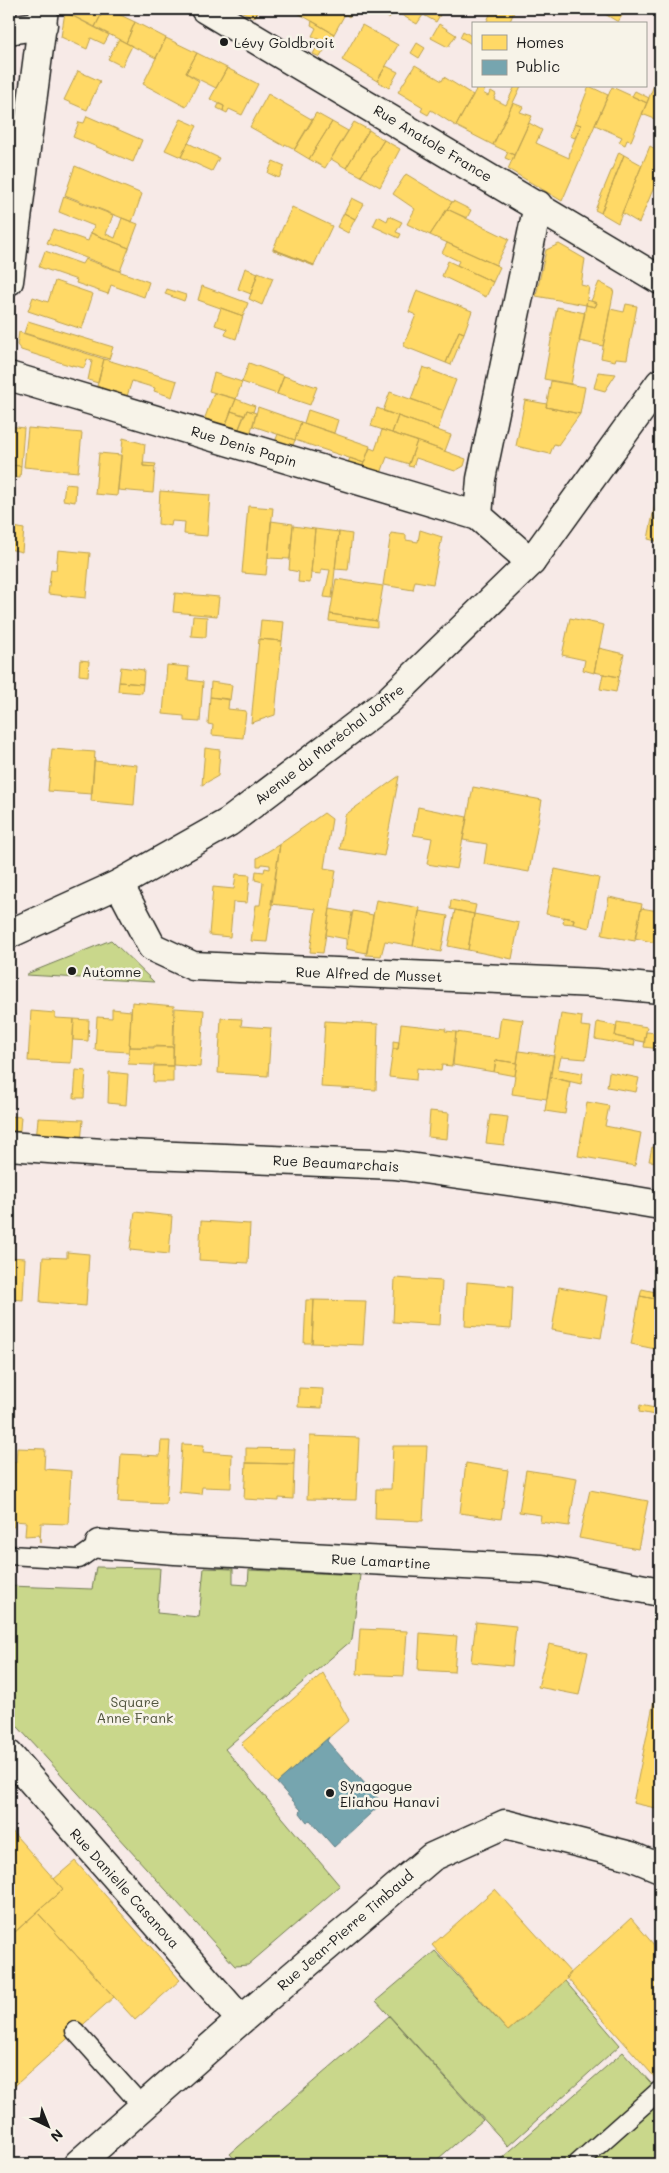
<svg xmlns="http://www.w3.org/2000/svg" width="669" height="2173" font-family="Mali,sans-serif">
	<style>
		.green { fill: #c9d78b; stroke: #727a54 }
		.homes { fill: #ffd966; stroke: #bba050 }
		.public { fill: #76a5af; stroke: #5b7c83 }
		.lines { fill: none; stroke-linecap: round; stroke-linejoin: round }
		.service-casing { stroke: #1c1c1c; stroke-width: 21 }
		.minor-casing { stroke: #1c1c1c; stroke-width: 31 }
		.secondary-casing { stroke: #1c1c1c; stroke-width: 31 }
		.service { stroke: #f7f3e8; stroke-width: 18 }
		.minor { stroke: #f7f3e8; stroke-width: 28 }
		.secondary { stroke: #f7f3e8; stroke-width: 28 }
		.poi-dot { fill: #1c1c1c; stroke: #f7f3e8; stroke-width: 2 }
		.labels { text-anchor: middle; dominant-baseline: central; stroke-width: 5; stroke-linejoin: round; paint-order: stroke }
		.poi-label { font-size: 14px; fill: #1c1c1c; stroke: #f7f3e8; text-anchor: start }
		.street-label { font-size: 14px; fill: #1c1c1c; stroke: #f7f3e8 }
		.park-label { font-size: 14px; fill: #50543d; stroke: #f7f3e8 }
	</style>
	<rect width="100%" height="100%" fill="#f7eae7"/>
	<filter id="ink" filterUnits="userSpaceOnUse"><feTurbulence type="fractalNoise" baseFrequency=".02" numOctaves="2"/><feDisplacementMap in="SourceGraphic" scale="10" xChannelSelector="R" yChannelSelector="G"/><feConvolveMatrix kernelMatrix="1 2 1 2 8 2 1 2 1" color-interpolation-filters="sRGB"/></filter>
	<g filter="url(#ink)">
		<!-- green -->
		<path class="green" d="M111 940 154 982 26 975 29 973Z
			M96 1567 160 1568 157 1613 199 1617 204 1568 233 1569V1584L248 1585 249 1570 360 1575 352 1640 225 1749 340 1886 248 1965 235 1966 9 1717V1586L92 1589Z
			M435 1951 508 2031 565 1981 620 2045 508 2146 376 2001Z
			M389 2016 483 2120 432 2164H239L230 2154Z
			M623 2052 658 2091 660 2090V2153L648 2164H495Z"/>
		<!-- homes -->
		<path class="homes" d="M65 9H104L95 27 65 12Z
			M104 9H118L116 13 135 22 126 43 95 27Z
			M237 9H260L254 18Z
			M301 9H354L349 17 345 14 334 34 298 13Z
			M374 9H413L423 15 417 24 393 10 389 18Z
			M413 9H434L441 13 436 22Z
			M492 9H515L509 24H486Z
			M597 9H618L624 12 618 22Z
			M65 12 109 35 104 44 91 38 87 49 61 37Z
			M312 21 334 34 328 44 312 36 316 28 311 25Z
			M135 22 166 38 156 58 126 43Z
			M439 24 456 35 448 47 431 38Z
			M362 25 398 45 377 81 342 60Z
			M463 31 473 37V45L460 37Z
			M166 38 197 53 186 73 199 81 186 107 143 84Z
			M119 39 132 46 122 66 108 59Z
			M321 40 328 44 320 57 313 54Z
			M417 43 425 48 419 58 411 53Z
			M197 53 227 68 216 88 186 73Z
			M415 65 442 81 444 77 473 95 456 126 431 110 428 115 421 111 423 107 398 92Z
			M386 66 398 72 389 88 377 81Z
			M227 68 258 84 242 115 229 109 227 113 223 111 224 106 210 99Z
			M78 71 100 81 87 110 64 100Z
			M658 76 660 77V121L642 114Z
			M478 86H487L483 93 488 96 491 91 496 94 494 99 506 105 515 86H521L493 145 456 126Z
			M589 86 608 95 562 201 508 169 529 123 542 130 536 143 569 158 570 151 581 125 575 123Z
			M612 87 647 103 631 141 627 140 625 145 619 142 622 137 595 125Z
			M635 91 649 98 647 103 632 96Z
			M268 94 313 120 295 149 285 144 284 146 250 127Z
			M513 103 523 107 520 112 532 116 514 155 493 145Z
			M219 104 224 106 223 111 217 108Z
			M316 113 332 122 309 159 294 150Z
			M87 116 142 140 133 162 73 137 79 122 84 123Z
			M181 119 197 126 181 157 165 150Z
			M332 122 348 131 325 168 309 159Z
			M354 122 369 130 346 168 331 159Z
			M575 123 581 125 575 138 570 136Z
			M369 130 384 140 361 176 346 168Z
			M384 140 400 149 380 187 361 176Z
			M188 143 219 158 212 171 181 157Z
			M650 146 660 152V173L639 223 622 213Z
			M508 152 514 155 512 161 505 158Z
			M619 152 624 155 601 213 595 210Z
			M624 155 642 165 618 223 601 213Z
			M273 161 285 166 279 178 268 173Z
			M75 166 142 194 132 222 65 195Z
			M406 174 452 202 430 235 407 224 415 209 393 194Z
			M64 196 113 215 106 234 115 238 122 218 138 224 129 248 91 233 94 226 59 212Z
			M352 198 364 204 355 219 344 213Z
			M453 201 471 210 467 218 447 209Z
			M292 207 332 226 314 265 273 249Z
			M447 209 509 239 496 265 430 235Z
			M344 213 355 219 348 233 337 227Z
			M378 216 387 221 389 216 402 222 396 232 401 234 399 238 373 226Z
			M53 229 88 241 91 233 129 248 120 271 47 243Z
			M447 243 500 267 493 282 457 265 459 261 442 253Z
			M559 244 585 259 581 285 589 287 586 305 536 296 546 250Z
			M273 249 314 265V266L273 250Z
			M45 251 82 264 85 259 149 282 144 297 111 285 108 294 76 283 77 280 39 267Z
			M448 261 493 282 486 297 442 276Z
			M245 268 258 273 251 294 238 289Z
			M258 272 273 278 262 305 249 299Z
			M55 281 93 294 82 329 28 311 33 297 48 302Z
			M599 282 614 290 603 346 579 341 586 305 595 307 597 303 591 301Z
			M202 286 248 303 243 316 198 300Z
			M167 289 186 295 184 301 165 294Z
			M417 290 472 311 464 333 459 331 446 363 403 346 416 315 409 312Z
			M587 300 597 303 595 307 586 305Z
			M626 304 637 306 627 359 616 358 615 361 601 358 610 309 624 312Z
			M557 307 585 313 571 384 544 379Z
			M221 308 243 316 236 339 225 335 227 329 215 325Z
			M28 321 113 347 109 359 24 333Z
			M459 331 464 333 451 365 446 363Z
			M19 332 104 359 98 383 88 380 92 361 87 359 84 368 72 365V366L21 350 17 345Z
			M104 359 177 381 172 397 154 391 155 388 132 381 127 396 97 386Z
			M249 363 284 376 277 394 242 382Z
			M423 367 456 380 444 411 411 399Z
			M598 372 616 374 605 391 594 388Z
			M214 373 242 382 236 399 209 391Z
			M284 376 317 387 310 405 277 394Z
			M551 381 585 387 580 414 546 407Z
			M390 392 444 411 438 430 383 411Z
			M214 393 236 399 225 427 204 420Z
			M236 399 255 406 253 412 247 410 245 416 231 411Z
			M525 400 547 404 546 407 580 414 558 445 554 444 550 454 516 446Z
			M258 407 301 422 295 440 253 426Z
			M377 408 398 416 392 433 371 426Z
			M247 410 256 413 250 435 238 431Z
			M308 410 338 420 334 433 304 423Z
			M231 411 244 415 238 431 225 427Z
			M398 416 451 435 445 451 392 433Z
			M301 422 370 446 364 463 295 440Z
			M9 426 24 428 21 466 9 465Z
			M28 428 82 433 78 472 24 467Z
			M382 430 417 441 409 464 387 457 380 476 361 470 370 448 375 450Z
			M278 434 295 440 292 448 275 442Z
			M123 438 145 444 143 466 155 467 153 493 118 490Z
			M417 441 466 459 464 466 455 471 416 458 413 467 408 466Z
			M99 453 121 455 117 496 95 494Z
			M350 458 364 463 361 470 347 465Z
			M143 463 156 464 155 467 143 466Z
			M9 465 21 466 20 478 9 477Z
			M65 484 76 485 75 502 63 500Z
			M160 491 210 495 207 536 184 534 185 522 172 521 171 526 158 524Z
			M657 494 660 495V542L648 539Z
			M248 506 273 508 266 575 242 573Z
			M271 521 293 524 290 559 268 558Z
			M9 526 24 529 22 552 9 549Z
			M293 526 315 529 310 583 298 582 299 572 289 570Z
			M315 529 339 532 332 598 324 597 330 570 321 569V574L311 573Z
			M420 530 442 537 433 584 415 581 413 590 383 585 391 533 406 535V540L418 542Z
			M339 532 352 534 348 570 335 569Z
			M58 550 90 553 86 598 48 594 51 569 56 570Z
			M336 579 383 586 377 621 330 614Z
			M175 593 219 597 217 616 173 612Z
			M330 614 377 621V627L329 621Z
			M193 616 207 617 206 637 191 636Z
			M570 618 604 625 594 673 583 670 585 660 562 655Z
			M261 620 284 622 282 641 259 639Z
			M259 639 282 641 275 715 251 723Z
			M599 648 624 654 619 677 594 672Z
			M80 660 89 661 88 676 79 675Z
			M167 665 189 667 188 680 203 682 200 722 184 721V716L163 714Z
			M121 667 144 670 143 684 119 682Z
			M603 674 619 677 616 692 600 689Z
			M119 682 143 684 142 693 118 691Z
			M211 682 232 685 230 700 210 697Z
			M210 697 229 699 228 709 246 711 243 738 212 735 213 725 208 724Z
			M205 748 220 750 218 776 202 785Z
			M52 749 95 752 92 794 48 791Z
			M94 761 137 765 134 805 91 801Z
			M399 776 384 856 340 849 345 815Z
			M9 784H11L9 806Z
			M473 787 542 800 529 872 484 864 487 844 463 840Z
			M418 807 467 817 457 869 427 864 432 838 413 835Z
			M324 813 332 819 324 868 336 870 323 953 310 952 316 909 271 904 280 844Z
			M280 844 267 942 251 941 256 905H260L263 882 255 880 256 871 264 872 265 868 270 869V865L262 864 261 866H257V858Z
			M555 869 599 878 589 928 573 924 574 919 546 914Z
			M236 874 250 875 247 903 233 902 230 937 209 935 213 887 234 889Z
			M609 897 642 904 635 941 602 935Z
			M376 900 420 908 413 946 385 941 381 956 366 955Z
			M451 900 476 905 474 914 450 909Z
			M641 908 658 911 660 909V944L635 938Z
			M330 909 352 913 346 949V939L326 935Z
			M455 910 474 914 468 950 448 946Z
			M353 911 373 915 367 953 346 949Z
			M419 911 448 916 441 952 413 946Z
			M474 914 519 923 512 959 468 950Z
			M564 917 574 919 573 924 563 923Z
			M132 1002 174 1006 173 1047H129Z
			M175 1008 204 1010 200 1067 173 1065Z
			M112 1009 131 1011 129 1052 95 1050 97 1017 112 1018Z
			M31 1011 55 1013V1018L74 1019 71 1063 28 1061Z
			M561 1014 582 1017 581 1026 591 1027 586 1059 561 1057 558 1069 583 1073 581 1084 550 1077Z
			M501 1017 523 1020 517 1063 496 1060 494 1072 453 1065 456 1032 498 1038Z
			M221 1018 242 1019 241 1026 271 1028 268 1076 218 1073Z
			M74 1019 89 1020 88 1041 73 1040Z
			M325 1021 378 1024 376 1090 321 1087Z
			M597 1022 617 1026 615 1036 635 1041 634 1046 595 1039Z
			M617 1022 647 1027 644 1042 615 1036Z
			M401 1024 446 1029 445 1031 456 1032 452 1066 442 1065 441 1071 417 1068 416 1080 389 1077 393 1049H398Z
			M646 1032 660 1033V1049L644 1047Z
			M393 1041 399 1042 398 1049H393Z
			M154 1046 173 1047V1066L128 1064 129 1047 154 1048Z
			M519 1051 554 1056 547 1099 512 1094Z
			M496 1060 517 1063 515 1076 494 1072Z
			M154 1066H173V1082H153Z
			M76 1070 86 1071 84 1098H74Z
			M109 1072 128 1074 126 1105 108 1103Z
			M609 1072 639 1078 636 1092 607 1087Z
			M550 1077 570 1082 565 1114 545 1111Z
			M587 1102 609 1106 605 1126 641 1133 635 1166 578 1156Z
			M430 1111 449 1113 447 1139 428 1137Z
			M490 1115 508 1117 504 1145 486 1143Z
			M9 1116 21 1117 19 1141 9 1140Z
			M38 1118 83 1120 81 1143 36 1141Z
			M652 1147 660 1149V1162L649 1161Z
			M135 1212 172 1216 169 1254 130 1250Z
			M201 1221 250 1224 248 1263 199 1260Z
			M67 1252 89 1254 86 1306 40 1302 43 1257 67 1258Z
			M9 1257 25 1258 23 1300 9 1299Z
			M395 1278 442 1281 440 1325 393 1322Z
			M467 1282 513 1286 511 1329 465 1326Z
			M559 1287 608 1296 601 1338 552 1330Z
			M642 1289 660 1293V1300L640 1296Z
			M640 1296 660 1300V1350L631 1344Z
			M306 1300H314L312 1343H304Z
			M314 1300 366 1301 363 1345 312 1343Z
			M299 1388 323 1389 322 1408 298 1407Z
			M640 1405 660 1409V1416L639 1412Z
			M310 1436 359 1438 356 1500 307 1499Z
			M161 1441H170L166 1504 118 1502 121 1454 160 1456Z
			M182 1444 204 1445 203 1452 232 1454 231 1488 202 1487 201 1494 179 1492Z
			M393 1446H427L423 1521 375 1519 376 1489H391Z
			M17 1448 45 1449 44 1469 71 1471 68 1524 41 1523 40 1543 39 1535 25 1536 26 1522 14 1521V1527L9 1526V1462H16Z
			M246 1448 295 1449 294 1464 246 1463Z
			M246 1463 294 1464 293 1499 279 1498V1501L244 1499Z
			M466 1463 508 1470 501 1519 460 1513Z
			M526 1470 577 1478 569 1526 540 1522 541 1515 519 1512Z
			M590 1490 648 1501 638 1549 579 1538Z
			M476 1622 516 1626 512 1666 471 1662Z
			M360 1629 407 1631 404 1676 357 1674Z
			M420 1633 457 1636 454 1672 418 1670Z
			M549 1644 588 1652 579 1695 538 1687Z
			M660 1671V1809L633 1803Z
			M323 1673 349 1720 277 1783 241 1744Z
			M9 1828 63 1889 15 1932 9 1926Z
			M75 1861 180 1980 135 2020 37 1912 63 1889 54 1879Z
			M495 1889 571 1973 565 1981 508 2031 432 1945Z
			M37 1912 114 1997 9 2091V1926L15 1932Z
			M631 1918 660 1952V2079L658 2081 566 1977Z"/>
		<!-- public -->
		<path class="public" d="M329 1737 327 1741 382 1803 334 1847 310 1820 307 1822 300 1813 301 1810 277 1783Z"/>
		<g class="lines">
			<defs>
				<path id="service" d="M9 1555 79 1559 100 1544
					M75 2031 143 2107
					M577 2164 660 2090"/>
				<path id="minor" d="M205 9 660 280
					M9 30 43 25
					M9 281 44 9
					M9 376 478 516 531 562
					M478 516 481 479 538 205
					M119 884 152 947 193 966 596 983 660 989
					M9 1146 102 1153 395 1165 565 1189 660 1205
					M100 1544 175 1550 542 1569 660 1592
					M9 1755 241 2020
					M78 2164 241 2020 432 1857 505 1824 631 1856 660 1868"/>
				<path id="secondary" d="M9 934 119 884 229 822 387 702 531 562 660 383"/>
			</defs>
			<!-- service casing -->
			<use href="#service" class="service-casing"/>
			<!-- minor casing -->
			<use href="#minor" class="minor-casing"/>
			<!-- secondary casing -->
			<use href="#secondary" class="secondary-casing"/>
			<!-- service -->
			<use href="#service" class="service"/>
			<!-- minor -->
			<use href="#minor" class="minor"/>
			<!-- secondary -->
			<use href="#secondary" class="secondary"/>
		</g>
	</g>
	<!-- markers -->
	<g class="poi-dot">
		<circle cx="224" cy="42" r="5"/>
		<circle cx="72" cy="971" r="5"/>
		<circle cx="330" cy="1793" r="5"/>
	</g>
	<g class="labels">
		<!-- poi labels -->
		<g class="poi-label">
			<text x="234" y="42">Lévy Goldbroit</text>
			<text x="82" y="971">Automne</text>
			<text x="340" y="1785">Synagogue<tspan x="340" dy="16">Eliahou Hanavi</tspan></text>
		</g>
		<!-- street labels -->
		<g class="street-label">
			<text transform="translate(433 143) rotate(31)">Rue Anatole France</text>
			<text transform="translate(244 446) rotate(17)">Rue Denis Papin</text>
			<text transform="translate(329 744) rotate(-38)">Avenue du Maréchal Joffre</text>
			<text transform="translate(369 974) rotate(2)">Rue Alfred de Musset</text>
			<text transform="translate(336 1163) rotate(3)">Rue Beaumarchais</text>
			<text transform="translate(381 1561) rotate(3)">Rue Lamartine</text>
			<text transform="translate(125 1888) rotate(48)">Rue Danielle Casanova</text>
			<text transform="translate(345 1930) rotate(-41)">Rue Jean-Pierre Timbaud</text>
		</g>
		<!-- park labels -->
		<g class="park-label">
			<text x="135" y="1701">Square<tspan x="135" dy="16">Anne Frank</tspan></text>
		</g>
	</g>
	<!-- margin -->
	<rect width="669" height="2173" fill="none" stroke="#f7f3e8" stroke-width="30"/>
	<rect x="15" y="15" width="639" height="2143" fill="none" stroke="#1c1c1c" stroke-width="2" filter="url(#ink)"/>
	<!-- legend -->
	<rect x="472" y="22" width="175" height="65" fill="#f7f3e8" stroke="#9f9d96"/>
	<rect x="482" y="35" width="25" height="15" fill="#ffd966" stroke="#9f9d96"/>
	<text x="516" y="48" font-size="15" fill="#1c1c1c">Homes</text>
	<rect x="482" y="60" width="25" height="15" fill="#76a5af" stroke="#9f9d96"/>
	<text x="516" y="72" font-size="15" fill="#1c1c1c">Public</text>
	<!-- north arrow -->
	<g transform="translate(48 2126) rotate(137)" stroke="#f7f3e8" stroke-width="4" paint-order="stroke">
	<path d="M0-4L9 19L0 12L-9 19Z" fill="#1c1c1c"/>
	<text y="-8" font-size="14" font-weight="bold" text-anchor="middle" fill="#1c1c1c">N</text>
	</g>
</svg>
